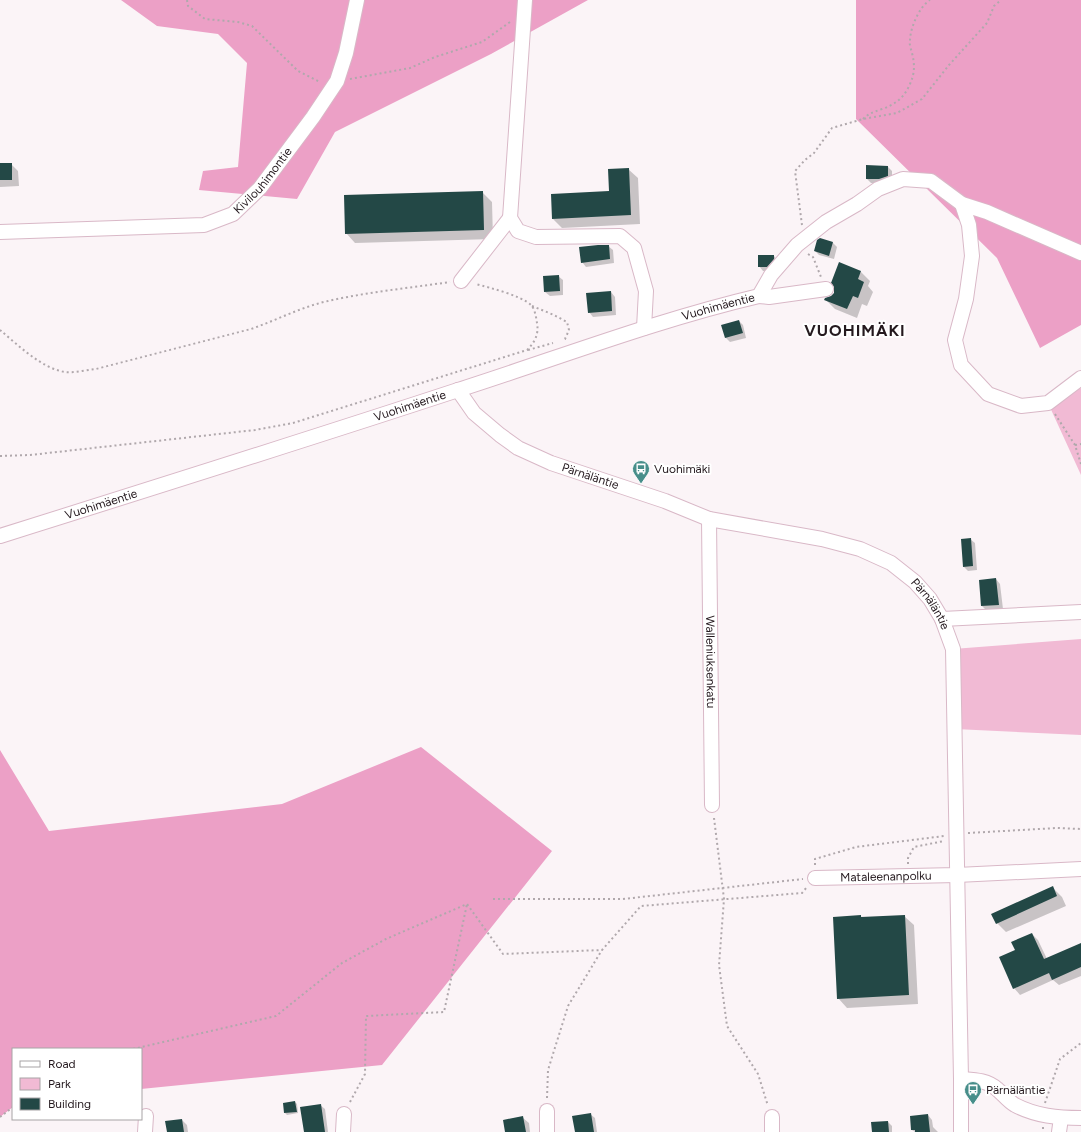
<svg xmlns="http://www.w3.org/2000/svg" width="1081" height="1132" font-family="Figtree,sans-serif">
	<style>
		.green { fill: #f1bad4 }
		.forest { fill: #eca0c6 }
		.shadow { fill: #0003 }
		.building { fill: #234846 }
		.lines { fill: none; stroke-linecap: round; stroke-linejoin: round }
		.minor-casing { stroke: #d9b8c7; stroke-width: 16 }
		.path { stroke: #b0a8ac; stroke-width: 2; stroke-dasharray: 2 3; stroke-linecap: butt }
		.minor { stroke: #fff; stroke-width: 14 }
		.labels { text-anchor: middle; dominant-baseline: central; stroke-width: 4; stroke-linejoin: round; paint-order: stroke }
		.street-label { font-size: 12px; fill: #24191e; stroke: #fff }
		.poi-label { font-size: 12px; fill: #24191e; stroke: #fff; text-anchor: start }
		.district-label { font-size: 16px; font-weight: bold; letter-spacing: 1px; fill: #24191e; stroke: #fff }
	</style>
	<rect width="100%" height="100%" fill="#fbf4f7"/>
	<!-- green -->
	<path class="green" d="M1081 388V475L1048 403Z
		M1081 639V735L955 729 953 649Z"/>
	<!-- forest -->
	<path class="forest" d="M121 0H588L491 54 335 132 297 199 199 190 203 171 238 167 247 63 218 34 157 26Z
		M856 0H1081V325L1040 348 997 258 856 119Z
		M421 747 552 851 382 1065 141 1089V1049H13V1107L0 1117V750L49 831 282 804Z"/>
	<!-- shadow -->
	<path class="shadow" d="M0 164H11L18 171 19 186 0 187Z
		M888 167 892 171V180L884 183H871L867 179Z
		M628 169 638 178 640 224 562 228 553 219 610 192Z
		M482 192 492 202 493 239 355 243 346 233Z
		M820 239 833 243 837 247 834 259 819 255 815 251Z
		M608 246 613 250 614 263 586 267 582 262Z
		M774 256 778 261 772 271H763L759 266Z
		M861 272 870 281 868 286 873 292 867 306 862 304 857 318 835 309 825 299 831 297Z
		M558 276 563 280V295L550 296 545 292Z
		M611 292 615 297 616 315 593 317 589 312Z
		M739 321 743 325 746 338 730 342 726 338 722 326Z
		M970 539 975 543 977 570 968 571 964 567Z
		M996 579 1000 584 1003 609 986 610 982 606Z
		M1052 887 1062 897 1066 906 1006 932 997 923Z
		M861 916 862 918 904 916 914 925 918 1004 847 1008 838 998Z
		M1032 934 1038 940 1047 959 1081 946V976L1059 985 1053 980 1020 995 1014 988 1016 951Z
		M295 1102 297 1104 298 1113 287 1115 285 1113Z
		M320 1105 325 1109 328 1132H305Z
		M590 1114 595 1118 597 1132H576Z
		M928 1115 932 1120 933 1127 938 1132H915L912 1130Z
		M523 1118 529 1123 530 1132H506Z
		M182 1120 187 1125 188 1132H168Z
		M888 1122 892 1126V1132H873Z"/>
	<!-- building -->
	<path class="building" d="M0 163H12V180H0Z
		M866 165 888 166V176L879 179H866Z
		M629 168 631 215 552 219 551 194 609 191 608 169Z
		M483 191 484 230 345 234 344 195Z
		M820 238 833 242 829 256 814 251 817 240Z
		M598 245H609L610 259 581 263 579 247Z
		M758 255H774V259L767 267H758Z
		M839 262 861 271 858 279 864 282 858 298 853 296 847 309 824 300 825 298 831 296 834 293V287L831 283Z
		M559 275 560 291 544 292 543 276Z
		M611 291 612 311 588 313 586 293Z
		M739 320 743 333 725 338 721 325Z
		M971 538 973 566 963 567 961 539Z
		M996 578 999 605 981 606 979 580Z
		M1053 886 1057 896 996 924 991 914Z
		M861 915V917L905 915 909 995 837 999 833 917Z
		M1032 933 1044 959 1081 943V967L1052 980 1049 973 1013 989 999 957 1015 950 1011 942Z
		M295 1101 297 1112 284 1113 283 1103Z
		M321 1104 325 1132H304L300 1107Z
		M591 1113 594 1132H575L572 1116Z
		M928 1114 930 1132H915V1130H911L910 1116Z
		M523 1116 526 1132H505L503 1120Z
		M182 1119 184 1132H167L165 1121Z
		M888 1121 889 1132H872L871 1122Z"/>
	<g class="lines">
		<defs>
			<g id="minor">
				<path d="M525 0 510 218 518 231 536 237 620 236 634 248 646 291 644 328"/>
				<path d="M962 204 969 225 972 256 966 299 955 340 961 365 988 394 1021 406 1048 403 1081 378"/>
				<path id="s1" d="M0 232 204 225 233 214 260 188 313 117 337 81 346 53 357 0"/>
				<path d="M461 281 510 218"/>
				<path d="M759 296 769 297 826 289"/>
				<path id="s2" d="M458 390 474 413 500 435 518 448 551 463 665 501 709 519 822 539 860 549 891 563 915 582 930 599 942 619 953 649 961 1079V1132"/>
				<path id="s3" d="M709 519 712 805"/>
				<path id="s4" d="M0 536C153 488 306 440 458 390 558 358 657 320 759 296L771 275 797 245 826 222 857 204 878 189 903 179 931 181 962 204 987 212 1081 253"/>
				<path d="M942 619 1081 612"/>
				<path id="s5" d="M815 878 957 875 1081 869"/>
				<path d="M961 1079C974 1080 987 1080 997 1089 1003 1094 1008 1101 1015 1105 1036 1116 1058 1118 1081 1118"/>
				<path d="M145 1132 146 1116"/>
				<path d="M343 1132 344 1114"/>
				<path d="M547 1132V1111"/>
				<path d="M772 1132V1117"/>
				<path d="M1059 1132 1061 1118"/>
			</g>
		</defs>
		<!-- minor casing -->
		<use href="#minor" class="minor-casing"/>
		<!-- path -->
		<path class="path" d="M187 0 188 6 205 19 238 22 252 26 298 71 320 82
			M350 79 410 68 435 57 482 42 510 22
			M863 119C869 113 874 112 882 109 894 105 904 98 909 86 915 74 915 65 912 53 911 49 909 44 910 41 910 28 919 7 930 0
			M802 225 795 171 805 160 814 153 832 128 863 119 897 113 922 99 949 65 987 23 994 6 1001 0
			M808 254 813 257 821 277
			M532 306 554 315 567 322 569 330 565 339 563 340
			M0 330C18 345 41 368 65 372 75 373 86 370 96 369L251 329C277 320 301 307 328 301 368 292 409 288 450 282
			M528 350 553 343
			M1055 414 1075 445 1081 464
			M1075 445 1081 444
			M0 456 30 455 255 430 293 423 527 350C535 342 539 334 537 323 536 317 535 309 531 305 520 295 490 288 476 284
			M714 818 724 899 719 965 727 1026 758 1074 768 1106
			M968 833 1057 828 1081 829
			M908 864V858L914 847 944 841
			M815 865V859L856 847 944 836
			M493 899H623L803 879
			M133 1049 276 1016 342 963 386 939 467 904 503 954 602 950 641 906 802 893 807 887
			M547 1098 548 1070 568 1006 602 950
			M350 1102 365 1074 366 1016 444 1012 467 904
			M1045 1103 1060 1059 1081 1043
			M0 1117 13 1107
			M1043 1127V1132"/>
		<!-- minor -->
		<use href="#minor" class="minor"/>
	</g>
	<!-- icons -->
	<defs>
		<symbol id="bus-pin" viewBox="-11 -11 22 30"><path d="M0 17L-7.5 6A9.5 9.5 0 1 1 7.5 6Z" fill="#478e8a" stroke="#fff"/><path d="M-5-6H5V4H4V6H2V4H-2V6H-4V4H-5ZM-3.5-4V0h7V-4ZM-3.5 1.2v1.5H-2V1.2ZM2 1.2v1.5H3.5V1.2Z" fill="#fff"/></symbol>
	</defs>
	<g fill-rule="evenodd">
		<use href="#bus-pin" x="631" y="459" width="20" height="27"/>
		<use href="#bus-pin" x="963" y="1080" width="20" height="27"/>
	</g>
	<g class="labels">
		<!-- street labels -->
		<g class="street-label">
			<text stroke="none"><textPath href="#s1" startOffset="280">Kivilouhimontie</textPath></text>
			<text stroke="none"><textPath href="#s4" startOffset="754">Vuohimäentie</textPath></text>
			<text stroke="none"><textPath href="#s4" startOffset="430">Vuohimäentie</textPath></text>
			<text stroke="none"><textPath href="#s2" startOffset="162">Pärnäläntie</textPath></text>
			<text stroke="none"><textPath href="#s4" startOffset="106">Vuohimäentie</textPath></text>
			<text stroke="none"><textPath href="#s2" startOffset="534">Pärnäläntie</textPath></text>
			<text stroke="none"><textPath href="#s3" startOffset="143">Walleniuksenkatu</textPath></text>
			<text stroke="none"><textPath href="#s5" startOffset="71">Mataleenanpolku</textPath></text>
		</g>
		<!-- poi labels -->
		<g class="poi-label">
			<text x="654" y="469">Vuohimäki</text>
			<text x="986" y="1090">Pärnäläntie</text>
		</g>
		<!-- district labels -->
		<g class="district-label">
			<text x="855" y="330">VUOHIMÄKI</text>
		</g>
	</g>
	<!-- legend -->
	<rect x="12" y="1048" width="130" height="72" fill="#ffffff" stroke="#a7a3a5"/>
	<rect x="20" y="1061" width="20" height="6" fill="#ffffff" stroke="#a7a3a5"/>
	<text x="48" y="1068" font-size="12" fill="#24191e">Road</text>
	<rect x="20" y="1078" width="20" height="12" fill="#f1bad4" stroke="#a7a3a5"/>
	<text x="48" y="1088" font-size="12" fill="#24191e">Park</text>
	<rect x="20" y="1098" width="20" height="12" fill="#234846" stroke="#a7a3a5"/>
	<text x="48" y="1108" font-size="12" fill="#24191e">Building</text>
</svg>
